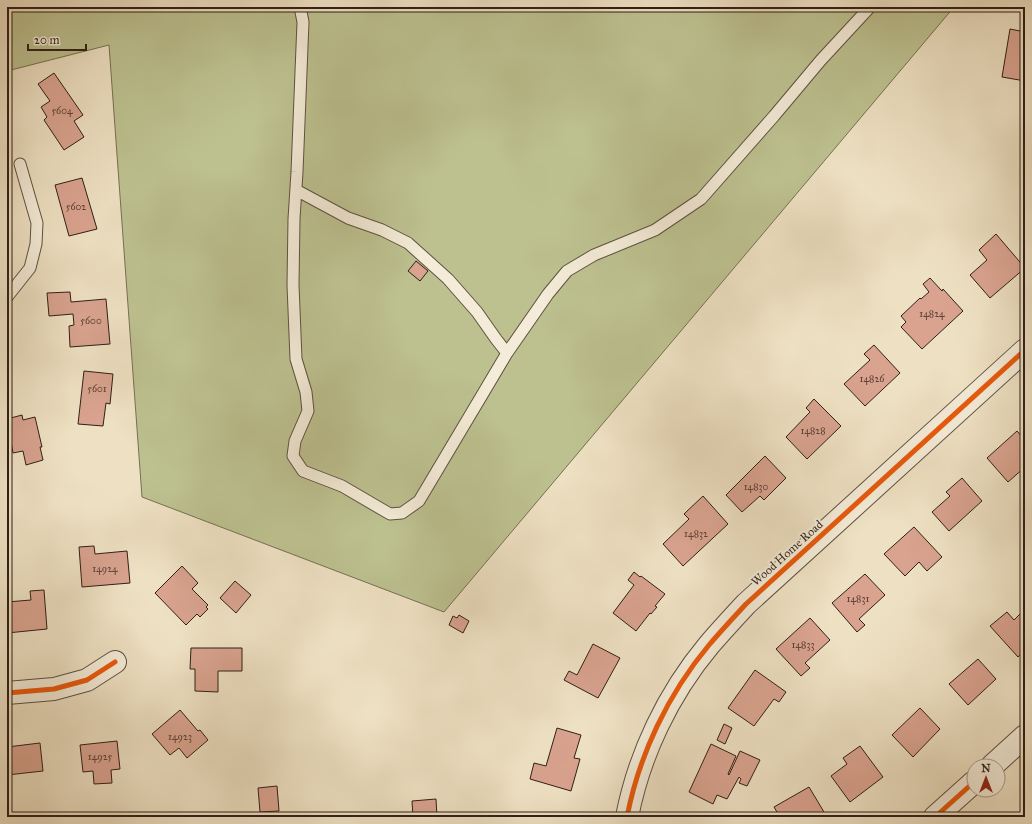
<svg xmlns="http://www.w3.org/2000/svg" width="1032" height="824" font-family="'IM FELL Great Primer',serif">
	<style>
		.green { fill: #bdc190; stroke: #767054 }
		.building { fill: #d9a38f; stroke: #2f1f17 }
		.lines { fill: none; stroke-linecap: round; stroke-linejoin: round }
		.service-casing { stroke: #5f5042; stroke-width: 13 }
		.minor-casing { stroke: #5f5042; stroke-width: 24 }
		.service { stroke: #f4ecd8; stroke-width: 11 }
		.minor { stroke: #f4ecd8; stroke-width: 22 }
		.cycleway-casing { stroke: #f4ecd8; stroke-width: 8 }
		.cycleway { stroke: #e8590c; stroke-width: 5 }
		.labels { text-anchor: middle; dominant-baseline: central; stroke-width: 4; stroke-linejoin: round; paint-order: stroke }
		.number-label { font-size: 10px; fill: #5a4035 }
		.street-label { font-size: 12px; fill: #2f1f17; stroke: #f4ecd8 }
	</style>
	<rect width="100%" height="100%" fill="#eee1c3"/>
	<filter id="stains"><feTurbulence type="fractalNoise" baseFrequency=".005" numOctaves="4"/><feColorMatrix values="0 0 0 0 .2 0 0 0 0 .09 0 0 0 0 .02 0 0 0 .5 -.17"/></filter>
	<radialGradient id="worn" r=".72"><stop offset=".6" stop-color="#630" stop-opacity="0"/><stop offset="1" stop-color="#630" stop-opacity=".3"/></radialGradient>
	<!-- green -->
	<path class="green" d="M7 7H954L444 612 142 497 109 45 7 71Z"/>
	<!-- building -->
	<path class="building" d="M1010 29 1025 32V81L1002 77Z
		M54 73 83 115 74 121 84 137 64 150 44 120 47 117 41 107 50 101 38 84Z
		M82 178 97 229 69 236 55 185Z
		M996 234 1025 268 990 298 970 275 987 260 979 250Z
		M416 261 428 271 420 281 408 271Z
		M930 278 942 291 943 289 963 311 922 349 901 327 906 322 901 316 920 298 921 299 929 292 923 284Z
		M70 292 71 302 106 299 110 344 70 347 69 326 74 325 73 314 49 316 47 293Z
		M874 345 900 373 865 406 844 384 870 360 864 354Z
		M84 371 113 374 110 404 106 403 103 426 78 424Z
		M814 399 841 426 807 459 786 437 810 412 806 408Z
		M22 415 23 420 35 417 42 447H40L43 460 26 465 23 451 13 453 11 442 7 443V419Z
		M1017 431 1025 440V467L1008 482 987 458Z
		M765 456 786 478 764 500 760 496 742 512 726 495Z
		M962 478 982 501 949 531 932 512 950 496 946 492Z
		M703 496 728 524 683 566 663 544 689 519 684 514Z
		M914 527 942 557 927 571 919 562 905 576 884 554Z
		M94 546 95 554 127 551 130 583 82 587 79 547Z
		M182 566 198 583 192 589 208 605 206 607 208 609 200 617 197 614 186 625 155 593Z
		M634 572 640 577 641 576 665 594 655 606 657 607 651 614 650 613 636 631 613 613 634 585 628 580Z
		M865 574 885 595 859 619 865 625 857 632 832 603Z
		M235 581 251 595 236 613 220 598Z
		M44 590 47 629 7 633V602L31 600 30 591Z
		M1025 609V650L1018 657 990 626 1007 612 1014 620Z
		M459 615 469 621 463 633 449 625 453 616 457 618Z
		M810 618 830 640 805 663 810 668 801 676 776 649Z
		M593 644 620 658 598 698 564 680 569 671 577 675Z
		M191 648H242V671H218V692L195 691V669H190Z
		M978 659 996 679 968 705 949 684Z
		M755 670 786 692 779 702 774 699 754 726 728 708Z
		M920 708 940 729 913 757 892 735Z
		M180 710 198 731 200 730 208 740 187 758 179 748 170 755 152 734Z
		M724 724 732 728 725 744 717 740Z
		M557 728 581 735 574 758 580 759 571 791 530 779 534 763 546 766Z
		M117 741 120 769 111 770 112 783 94 784 93 771 83 772 80 745Z
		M40 743 43 771 7 775V747Z
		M711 744 736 756 728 774 729 775 740 751 760 760 747 786 739 783 741 779 739 777 727 799 717 795 713 804 689 792Z
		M860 746 883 777 850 802 831 776 847 764 843 758Z
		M277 786 279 811 260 812 258 788Z
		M809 787 824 812 815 817H780L774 807Z
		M436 799 437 817H413L412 801Z
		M544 814 566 817H543Z"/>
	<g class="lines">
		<defs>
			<path id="service" d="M300 7 303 22 297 172 294 219 293 285 296 359 306 392 308 411 295 441 293 456 303 471 342 486 390 514 402 513 419 501 507 353 548 294 567 271 594 255 655 230 701 199 774 116 821 60 870 7
				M296 190 348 218 382 230 408 243 448 279 477 312 496 339 507 353
				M7 297 30 268 36 244 37 223 20 164"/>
			<path id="minor" d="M7 693 54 689 87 680 115 662
				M992 766 1025 736
				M627 817C639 755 668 694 709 645 721 631 733 618 746 604L1025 350
				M935 817 974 782"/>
		</defs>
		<!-- service casing -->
		<use href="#service" class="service-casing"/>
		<!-- minor casing -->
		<use href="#minor" class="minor-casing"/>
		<!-- service -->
		<use href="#service" class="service"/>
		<!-- minor -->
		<use href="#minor" class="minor"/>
		<defs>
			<path id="cycleway" d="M7 693 54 689 87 680 115 662
				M627 817C639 755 668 694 709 645 721 631 733 618 746 604L1025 350
				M935 817 974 782"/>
		</defs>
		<!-- cycleway casing -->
		<use href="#cycleway" class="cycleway-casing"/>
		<!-- cycleway -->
		<use href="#cycleway" class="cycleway"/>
	</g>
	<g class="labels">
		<!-- number labels -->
		<g class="number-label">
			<text x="62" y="111">5604</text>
			<text x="76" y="207">5602</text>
			<text x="932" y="314">14824</text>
			<text x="91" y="321">5600</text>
			<text x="872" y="379">14826</text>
			<text x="97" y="389">5601</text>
			<text x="813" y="431">14828</text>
			<text x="756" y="487">14830</text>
			<text x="696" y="534">14832</text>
			<text x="105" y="569">14924</text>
			<text x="858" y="599">14831</text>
			<text x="803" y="645">14833</text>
			<text x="180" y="737">14923</text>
			<text x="100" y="757">14925</text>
		</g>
		<!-- street labels -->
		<g class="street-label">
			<text transform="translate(787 553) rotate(-42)">Wood Home Road</text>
		</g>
	</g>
	<!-- margin -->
	<rect width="1032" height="824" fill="none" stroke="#eee1c3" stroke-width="24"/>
	<rect x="8" y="8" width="1016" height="808" fill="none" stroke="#2f1f17" stroke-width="2"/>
	<rect x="12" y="12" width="1008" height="800" fill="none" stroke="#2f1f17"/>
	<!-- north arrow -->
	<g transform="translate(986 778)"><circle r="19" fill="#f4ecd8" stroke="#a59a8b"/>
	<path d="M0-3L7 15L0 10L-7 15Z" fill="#8f2418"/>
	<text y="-6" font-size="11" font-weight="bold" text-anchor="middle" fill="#2f1f17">N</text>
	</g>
	<!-- scale -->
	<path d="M28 44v6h58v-6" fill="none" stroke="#2f1f17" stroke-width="2"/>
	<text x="34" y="44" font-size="12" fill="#2f1f17" stroke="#f4ecd8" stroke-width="3" paint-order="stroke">20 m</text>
	<rect width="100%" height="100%" filter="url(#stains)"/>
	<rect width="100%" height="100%" fill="url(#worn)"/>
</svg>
